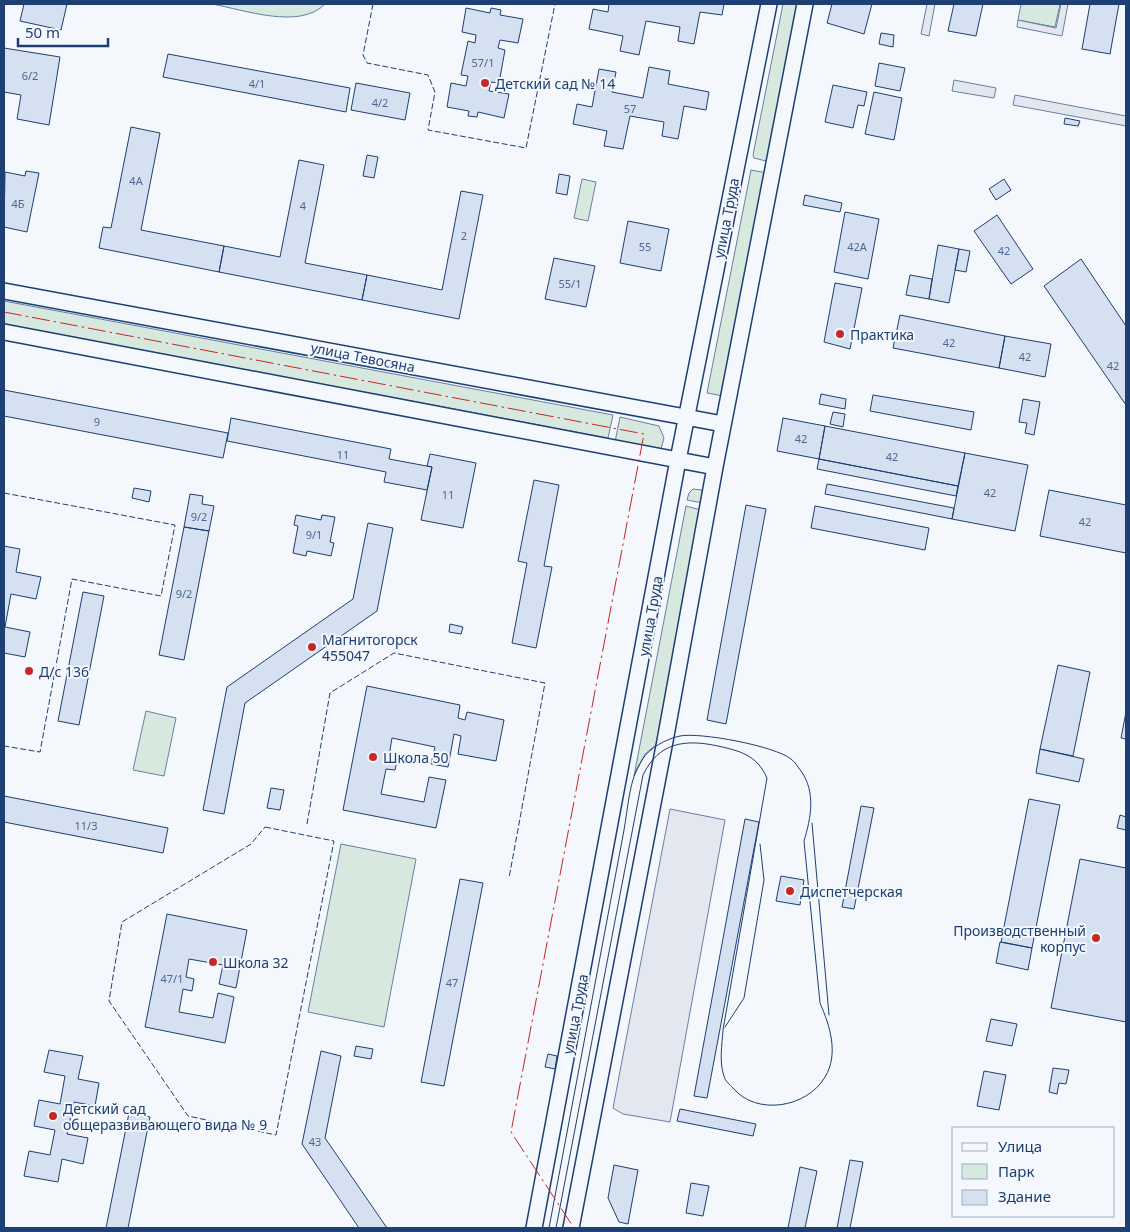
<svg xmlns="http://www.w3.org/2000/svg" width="1130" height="1232" font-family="'Noto Sans',sans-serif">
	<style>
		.green { fill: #d7e8df; stroke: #687fa3 }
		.parking { fill: #e3e8f0; stroke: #687fa3 }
		.building { fill: #d5e0f0; stroke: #1d3f73 }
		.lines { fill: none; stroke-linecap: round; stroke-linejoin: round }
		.secondary-casing { stroke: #1d3f73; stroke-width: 18 }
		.secondary { stroke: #f4f7fb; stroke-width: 15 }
		.tram { stroke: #1d3f73; stroke-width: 1 }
		.fence { stroke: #1d3f73; stroke-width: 1; stroke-dasharray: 6 2.5; stroke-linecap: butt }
		.power { stroke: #c62828; stroke-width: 1; stroke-dasharray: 18 4 2.5 4; stroke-linecap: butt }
		.poi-dot { fill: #c62828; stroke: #f4f7fb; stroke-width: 2 }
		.labels { text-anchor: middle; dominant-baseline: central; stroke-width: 4; stroke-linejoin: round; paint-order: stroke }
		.number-label { font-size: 11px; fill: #4b6792 }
		.poi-label { font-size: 14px; fill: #1d3f73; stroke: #f4f7fb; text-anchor: start }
		.street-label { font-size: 14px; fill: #1d3f73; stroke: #f4f7fb }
	</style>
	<rect width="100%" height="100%" fill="#f4f7fb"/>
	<!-- green -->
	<path class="green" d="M212 4H325C300 30 245 10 212 4Z
		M783 4H798L769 158 766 161 754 158 753 155Z
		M1021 4H1060L1055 27 1018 20Z
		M751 170 767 173 723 396 707 393Z
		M582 179 596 182 588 221 574 218Z
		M4 301 613 415 608 438 4 324Z
		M620 417 659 426 664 438 661 449 614 447Z
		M693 489 702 490 703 503 687 500 689 493Z
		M686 506 701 510 657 744 645 754 634 776Z
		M146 711 176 718 164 776 133 770Z
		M341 844 416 859 384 1027 308 1012Z"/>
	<!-- parking -->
	<path class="parking" d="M927 4H935L929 36 921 34Z
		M1061 4H1068L1062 36 1017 27 1018 20 1056 28Z
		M954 80 996 88 994 98 952 91Z
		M1015 95 1126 116V126L1013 105Z
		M670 809 725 820 670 1122 623 1114 613 1108Z"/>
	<!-- building -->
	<path class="building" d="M24 4H67L61 30 20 21Z
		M609 4H724L722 15 700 12 694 44 678 41 680 27 646 21 639 55 620 51 623 36 589 29 593 9 608 12Z
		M832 4H872L864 34 827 23Z
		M954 4H983L976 36 948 31Z
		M1090 4H1119L1110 54 1082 49Z
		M466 8 490 13 491 8 501 10 500 15 523 19 518 43 500 40 498 48 505 50 499 83 491 82 489 91 509 94 504 118 478 112 477 117 468 116 469 111 447 107 451 83 466 86 468 76 461 75 468 41 475 43 476 35 462 32Z
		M881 33 894 35 893 47 879 44Z
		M4 48 60 57 49 125 17 119 21 95 4 92Z
		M168 54 350 88 346 112 163 77Z
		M879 63 905 68 900 91 875 86Z
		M649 67 670 71 668 84 709 92 706 110 684 106 678 139 662 136 664 122 630 116 623 149 604 146 607 131 573 124 577 104 592 107 599 69 616 72 612 92 643 98Z
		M356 83 410 93 405 120 351 110Z
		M833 85 867 92 864 106 858 105 853 128 825 122Z
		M874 92 902 98 894 140 865 134Z
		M1065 118 1080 121 1078 126 1064 124Z
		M131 127 160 133 141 230 224 246 219 272 99 248 103 227 111 228Z
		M367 155 378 157 374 178 363 176Z
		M299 160 324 165 305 263 367 275 362 300 219 272 224 246 280 257Z
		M26 171 39 173 27 232 4 227 5 172 25 176Z
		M559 174 570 176 567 195 556 193Z
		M1004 179 1011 190 996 200 989 189Z
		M461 191 483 195 459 319 362 300 367 275 442 290Z
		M805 195 842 203 840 212 803 205Z
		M845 212 879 219 868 279 834 272Z
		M997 215 1033 269 1011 284 974 231Z
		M628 221 669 229 661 271 620 263Z
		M938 245 959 249 949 303 929 299Z
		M959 249 970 251 966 272 955 270Z
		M554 258 595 266 586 307 545 299Z
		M1081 259 1126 326V405L1044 286Z
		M910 275 932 279 929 299 906 295Z
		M835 283 862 288 850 349 824 342Z
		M900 315 1005 336 999 368 893 348Z
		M1005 336 1051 344 1045 377 999 368Z
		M4 390 228 433 223 458 4 416Z
		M821 394 846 399 845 409 819 404Z
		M873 395 974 412 971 430 870 411Z
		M1023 399 1040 402 1034 435 1025 433 1027 423 1019 422Z
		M833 412 845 414 843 427 830 424Z
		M231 418 391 449 389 459 432 467 427 490 384 482 386 472 227 441Z
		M783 418 825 426 819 459 777 451Z
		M825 426 965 453 958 486 819 459Z
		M965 453 1028 465 1015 531 952 519Z
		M430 454 476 463 463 528 421 520 432 467 427 466Z
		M819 459 958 486 956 496 817 469Z
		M534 480 559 485 544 566 552 567 536 648 512 643 527 563 518 561Z
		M827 484 954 508 952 519 825 494Z
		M134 488 151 491 149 502 132 498Z
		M1049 490 1126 505V553L1040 536Z
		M190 494 203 496 202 504 214 506 209 531 184 527Z
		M746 505 766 509 726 724 707 720Z
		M815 506 929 528 925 550 811 528Z
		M296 515 321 520 322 515 335 517 330 542 334 543 331 556 307 551 306 556 293 553 298 526 294 525Z
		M368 523 393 528 377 611 245 703 224 814 203 810 227 687 353 599Z
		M184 527 209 531 184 660 159 655Z
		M4 546 20 549 16 572 41 577 36 599 11 594 5 627 30 632 25 657 4 653Z
		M83 592 104 596 79 725 58 721Z
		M450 624 463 627 461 634 449 632Z
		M1058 665 1090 672 1073 756 1040 749Z
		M367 686 460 705 458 718 465 720 467 712 504 720 496 761 458 754 461 736 454 734 448 767 431 764 435 747 392 738 389 756 398 757 395 770 386 769 381 794 424 802 429 777 446 780 436 828 343 810Z
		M1126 712V739L1121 738Z
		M1040 749 1084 759 1079 782 1036 773Z
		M271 788 284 790 280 810 267 808Z
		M4 796 168 828 163 853 4 822Z
		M1029 799 1060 805 1032 948 1001 942Z
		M861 806 874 808 854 909 842 907Z
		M1120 815 1126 817V830L1117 828Z
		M745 819 759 822 707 1098 694 1096Z
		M1080 859 1126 868V1022L1051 1008Z
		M781 876 804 880 800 905 776 901Z
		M460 879 483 883 444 1086 421 1082Z
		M167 914 247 930 236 988 219 984 223 965 189 959 186 977 194 979 192 991 183 989 179 1012 213 1018 218 993 234 997 225 1043 145 1027Z
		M1000 942 1032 948 1028 970 996 963Z
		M991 1019 1017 1024 1012 1046 986 1041Z
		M356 1046 373 1049 371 1059 354 1056Z
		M49 1050 83 1056 78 1079 99 1083 95 1106 74 1102 67 1134 88 1138 83 1164 62 1159 58 1182 24 1176 29 1151 50 1155 55 1130 34 1126 39 1100 60 1104 65 1076 44 1072Z
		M321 1051 341 1056 325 1138 387 1228H359L302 1144Z
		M548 1054 557 1056 555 1069 545 1067Z
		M1053 1068 1069 1070 1066 1084 1059 1083 1057 1094 1049 1092Z
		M984 1071 1006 1075 999 1110 977 1106Z
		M680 1109 756 1124 753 1136 677 1121Z
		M129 1113 150 1117 128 1228H106Z
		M850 1160 863 1162 850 1228H837Z
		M614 1165 638 1170 628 1224 619 1222 608 1198Z
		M800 1167 817 1171 805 1228H788Z
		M691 1183 709 1186 703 1216 686 1213Z"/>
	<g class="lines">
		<defs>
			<path id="secondary" d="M4 291 723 424
				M4 332 715 467
				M534 1228 678 460 769 4
				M571 1228 665 741 715 467 805 4"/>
		</defs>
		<!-- secondary casing -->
		<use href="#secondary" class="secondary-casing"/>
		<!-- secondary -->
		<use href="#secondary" class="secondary"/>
		<!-- tram -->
		<path class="tram" d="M812 823 829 1015
			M725 1027 744 998 764 880 760 844
			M549 1228 624 830C628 809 629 778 642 760 649 748 666 739 680 736 700 732 775 746 791 759 795 762 798 767 801 771 816 792 811 818 804 841L820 1003C830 1026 839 1054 825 1077 807 1108 756 1116 733 1088 730 1085 725 1081 724 1076 719 1062 722 1045 723 1030L767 778C757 755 740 751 718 746 685 739 659 742 643 775L556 1228"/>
		<!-- fence -->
		<path class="fence" d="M373 4 363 55 367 63 428 75 435 92 428 130 526 148 555 4
			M4 493 175 525 161 596 72 579 40 752 4 746
			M307 824 330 693 394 653 545 683 509 878
			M265 827 334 841 276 1135 188 1116 109 1001 122 922 251 844Z"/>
		<!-- power -->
		<path class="power" d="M4 312 644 434 511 1132 574 1228"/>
	</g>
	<!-- markers -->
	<g class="poi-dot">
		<circle cx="485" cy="83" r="5"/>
		<circle cx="840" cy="334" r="5"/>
		<circle cx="312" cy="647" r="5"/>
		<circle cx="29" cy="671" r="5"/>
		<circle cx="373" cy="757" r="5"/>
		<circle cx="790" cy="891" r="5"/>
		<circle cx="1096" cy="938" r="5"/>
		<circle cx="213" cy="962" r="5"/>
		<circle cx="53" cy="1116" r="5"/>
	</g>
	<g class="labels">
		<!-- number labels -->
		<g class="number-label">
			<text x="483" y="62">57/1</text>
			<text x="30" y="75">6/2</text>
			<text x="257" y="83">4/1</text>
			<text x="380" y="102">4/2</text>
			<text x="630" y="108">57</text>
			<text x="136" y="180">4А</text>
			<text x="18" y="203">4Б</text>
			<text x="303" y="205">4</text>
			<text x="464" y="235">2</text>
			<text x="645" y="246">55</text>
			<text x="857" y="246">42А</text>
			<text x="1004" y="250">42</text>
			<text x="570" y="283">55/1</text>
			<text x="949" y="342">42</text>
			<text x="1025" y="356">42</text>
			<text x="1113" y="365">42</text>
			<text x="97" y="421">9</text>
			<text x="801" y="438">42</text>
			<text x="343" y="454">11</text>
			<text x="892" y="456">42</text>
			<text x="990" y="492">42</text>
			<text x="448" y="494">11</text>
			<text x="199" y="516">9/2</text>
			<text x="1085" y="521">42</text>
			<text x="314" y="534">9/1</text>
			<text x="184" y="593">9/2</text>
			<text x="86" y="825">11/3</text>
			<text x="172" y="978">47/1</text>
			<text x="452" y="982">47</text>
			<text x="315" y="1141">43</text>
		</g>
		<!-- poi labels -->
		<g class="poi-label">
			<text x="495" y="83">Детский сад № 14</text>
			<text x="850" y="334">Практика</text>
			<text x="322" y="639">Магнитогорск<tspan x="322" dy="16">455047</tspan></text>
			<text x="39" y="671">Д/с 136</text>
			<text x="383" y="757">Школа 50</text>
			<text x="800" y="891">Диспетчерская</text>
			<text x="1086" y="930" text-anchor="end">Производственный<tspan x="1086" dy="16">корпус</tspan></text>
			<text x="223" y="962">Школа 32</text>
			<text x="63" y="1108">Детский сад<tspan x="63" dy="16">общеразвивающего вида № 9</tspan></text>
		</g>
		<!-- street labels -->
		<g class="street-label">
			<text transform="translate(726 218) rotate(-79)">улица Труда</text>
			<text transform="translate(363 357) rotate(11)">улица Тевосяна</text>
			<text transform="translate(650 616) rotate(-80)">улица Труда</text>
			<text transform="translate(575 1014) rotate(-79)">улица Труда</text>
		</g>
	</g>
	<!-- border -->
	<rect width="1130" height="1232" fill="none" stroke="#1d3f73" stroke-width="10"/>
	<!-- legend -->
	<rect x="952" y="1127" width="162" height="90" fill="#f4f7fb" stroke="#9eadc5"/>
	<rect x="962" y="1143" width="25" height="8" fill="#f4f7fb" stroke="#9eadc5"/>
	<text x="998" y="1152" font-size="15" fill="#1d3f73">Улица</text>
	<rect x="962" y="1164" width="25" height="15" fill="#d7e8df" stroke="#9eadc5"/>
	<text x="998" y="1177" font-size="15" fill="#1d3f73">Парк</text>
	<rect x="962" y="1190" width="25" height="15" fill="#d5e0f0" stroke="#9eadc5"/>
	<text x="998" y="1202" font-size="15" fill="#1d3f73">Здание</text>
	<!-- scale -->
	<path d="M18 38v8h90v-8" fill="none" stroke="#1d3f73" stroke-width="2.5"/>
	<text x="25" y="38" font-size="15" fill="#1d3f73" stroke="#f4f7fb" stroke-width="4" paint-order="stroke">50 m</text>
</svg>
